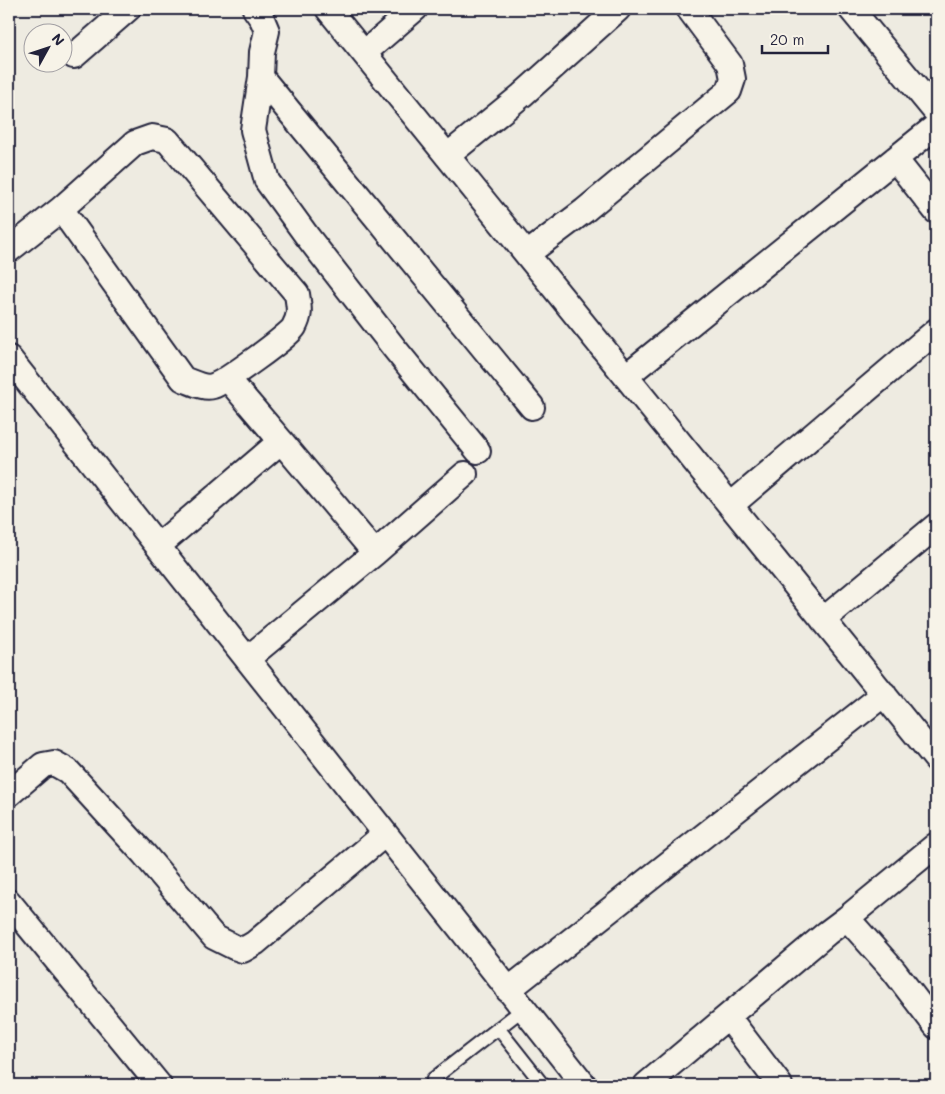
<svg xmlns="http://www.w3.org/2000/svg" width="945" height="1094" font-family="Mali,sans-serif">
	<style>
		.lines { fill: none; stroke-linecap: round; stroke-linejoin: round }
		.service-casing { stroke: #22223b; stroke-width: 16 }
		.minor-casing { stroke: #22223b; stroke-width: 28 }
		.service { stroke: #f7f3e8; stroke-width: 12 }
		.minor { stroke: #f7f3e8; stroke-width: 24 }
	</style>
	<rect width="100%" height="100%" fill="#eeebe1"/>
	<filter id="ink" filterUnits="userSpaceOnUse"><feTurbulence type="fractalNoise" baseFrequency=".02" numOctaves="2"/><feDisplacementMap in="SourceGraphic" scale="10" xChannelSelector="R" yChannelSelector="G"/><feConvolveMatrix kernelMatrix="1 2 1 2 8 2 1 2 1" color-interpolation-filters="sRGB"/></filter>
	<g filter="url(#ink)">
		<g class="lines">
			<defs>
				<path id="service" d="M498 1028 543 1085
					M433 1079 523 1009"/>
				<path id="minor" d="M255 9 262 19 267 31 262 52 261 77 253 130 267 181 307 236 395 349 478 451
					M328 9 936 759
					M851 9 936 112
					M364 53 415 9
					M74 56 128 9
					M261 77 532 407
					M447 156 522 95 618 9
					M895 159 936 211
					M9 250 61 209 135 143 152 137 167 140 297 294C299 308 301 314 294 327 289 336 224 383 213 386 204 389 192 382 183 379L61 209
					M527 254 584 211 729 91 733 79 730 64 689 9
					M9 358 584 1085
					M626 376 936 126
					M281 441 375 553
					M731 505 936 331
					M158 546 281 441 228 379
					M823 620 936 526
					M247 659 375 553 465 474
					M9 794 43 765 54 763 68 771 144 854 214 937 234 947 243 950 255 943 385 834
					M9 902 159 1085
					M847 918 894 971 936 1026
					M508 990 884 694
					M728 1017 780 1085
					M646 1085 827 933 847 918 936 845"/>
			</defs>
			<!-- service casing -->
			<use href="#service" class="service-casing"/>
			<!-- minor casing -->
			<use href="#minor" class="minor-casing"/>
			<!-- service -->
			<use href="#service" class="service"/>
			<!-- minor -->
			<use href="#minor" class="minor"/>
		</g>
	</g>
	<!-- margin -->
	<rect width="945" height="1094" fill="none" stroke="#f7f3e8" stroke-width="30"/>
	<rect x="15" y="15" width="915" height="1064" fill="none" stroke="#22223b" stroke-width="2" filter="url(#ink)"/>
	<!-- north arrow -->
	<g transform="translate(48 48) rotate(50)"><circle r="24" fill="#f7f3e8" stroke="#a29fa3"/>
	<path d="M0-4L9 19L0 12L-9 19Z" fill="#22223b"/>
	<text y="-8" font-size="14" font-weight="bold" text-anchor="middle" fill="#22223b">N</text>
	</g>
	<!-- scale -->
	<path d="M762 45v8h66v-8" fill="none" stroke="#22223b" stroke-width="2.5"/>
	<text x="770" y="45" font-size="15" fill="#22223b" stroke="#f7f3e8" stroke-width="4" paint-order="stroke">20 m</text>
</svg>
